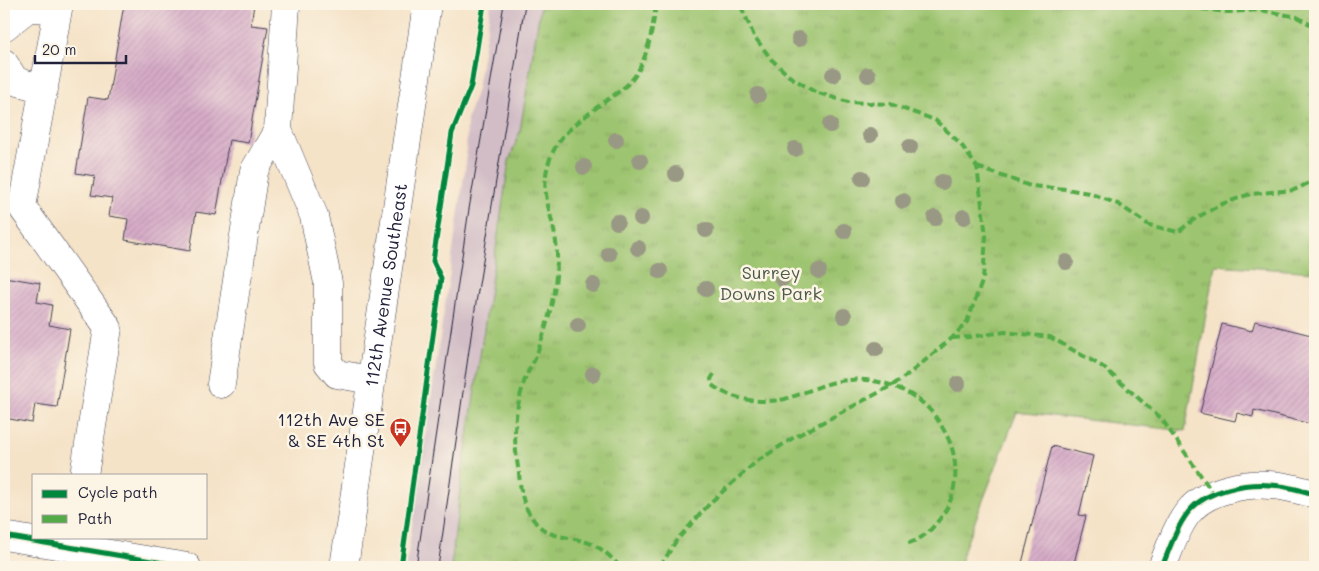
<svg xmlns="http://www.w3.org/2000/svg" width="1319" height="571" font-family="Mali,sans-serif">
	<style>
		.railway { fill: #d2bdc6 }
		.grass { fill: url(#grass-tufts); stroke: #607355 }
		.building { fill: url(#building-hatch) }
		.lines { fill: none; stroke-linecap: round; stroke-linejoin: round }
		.minor-casing { stroke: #423f50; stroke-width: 29 }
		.major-casing { stroke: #423f50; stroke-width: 29 }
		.minor { stroke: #fff; stroke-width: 28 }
		.major { stroke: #fff; stroke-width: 28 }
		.tram { stroke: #22223b; stroke-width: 1 }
		.quiet { stroke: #53aa46; stroke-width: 4; stroke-dasharray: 8 4; stroke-linecap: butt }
		.cycleway-casing { stroke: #fcf5e5; stroke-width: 8 }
		.cycleway { stroke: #00873e; stroke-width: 5 }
		.tree { fill: #999884 }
		.labels { text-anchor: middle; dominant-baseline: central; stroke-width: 5; stroke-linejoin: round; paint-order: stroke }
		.park-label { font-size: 18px; fill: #4d5b4d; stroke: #fcf5e5 }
		.street-label { font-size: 18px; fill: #22223b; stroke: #fcf5e5 }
		.poi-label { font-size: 18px; fill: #22223b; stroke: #fcf5e5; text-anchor: end }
	</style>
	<defs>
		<pattern id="grass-tufts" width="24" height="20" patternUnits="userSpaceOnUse" patternTransform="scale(1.25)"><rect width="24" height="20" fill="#9dc46f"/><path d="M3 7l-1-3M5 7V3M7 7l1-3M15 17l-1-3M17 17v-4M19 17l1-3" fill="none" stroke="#87a861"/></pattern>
		<pattern id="building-hatch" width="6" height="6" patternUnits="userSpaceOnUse" patternTransform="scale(1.25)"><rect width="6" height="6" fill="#d6abc7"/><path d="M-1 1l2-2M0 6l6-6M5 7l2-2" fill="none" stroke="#b793ac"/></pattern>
	</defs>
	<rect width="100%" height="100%" fill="#fcf5e5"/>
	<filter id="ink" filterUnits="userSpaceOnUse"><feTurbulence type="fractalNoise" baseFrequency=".02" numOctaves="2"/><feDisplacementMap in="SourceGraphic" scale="10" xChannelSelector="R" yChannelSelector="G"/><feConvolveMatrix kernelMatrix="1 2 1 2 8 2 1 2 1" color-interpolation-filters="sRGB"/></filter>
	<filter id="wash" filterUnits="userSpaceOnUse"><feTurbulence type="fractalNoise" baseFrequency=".0096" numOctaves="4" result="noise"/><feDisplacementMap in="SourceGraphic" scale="20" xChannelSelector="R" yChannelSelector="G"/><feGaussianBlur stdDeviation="1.12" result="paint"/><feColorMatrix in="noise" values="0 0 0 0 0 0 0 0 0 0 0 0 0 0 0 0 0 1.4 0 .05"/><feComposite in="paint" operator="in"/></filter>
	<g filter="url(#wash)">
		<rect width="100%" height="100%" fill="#f5e3c8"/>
		<!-- railway -->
		<path class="railway" d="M491 4H541L520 131 509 161 460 490 451 567H406L466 163 467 119 477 89Z"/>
		<!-- grass -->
		<path class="grass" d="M541 4H1315V272L1215 265 1185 431 1017 412 962 555V567H451L460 490 509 161 520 131Z"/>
		<g id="blocks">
			<!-- building -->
			<path class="building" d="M124 4H254L251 25 268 27 248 143 229 140 216 215 196 212 190 251 125 240 128 219 109 216 112 198 91 195 95 176 76 173 88 97 108 100Z
				M4 277 40 283 37 302 52 305 49 325 70 329 57 407 35 404 32 423 4 418Z
				M1255 321 1315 336V425L1254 410 1253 417 1237 413 1235 421 1200 413 1222 324 1252 331Z
				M1052 446 1093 456 1079 515 1086 516 1073 567H1021Z"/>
		</g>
	</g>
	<g filter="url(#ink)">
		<use href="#blocks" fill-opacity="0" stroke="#423f50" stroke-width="1"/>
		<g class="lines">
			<defs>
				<path id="minor" d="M59 4 22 207 108 328 84 475
					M286 4 278 130 314 216 328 283V363L337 374 371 380
					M4 27 28 8 58 9
					M4 63 15 81 44 89
					M221 384 254 171 278 130
					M4 536 187 567
					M1163 567 1164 562C1171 545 1179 521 1192 508 1209 490 1246 483 1270 485 1284 485 1302 491 1315 494"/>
				<g id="major">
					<path id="s1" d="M344 567 427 4"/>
				</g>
			</defs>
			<!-- minor casing -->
			<use href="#minor" class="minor-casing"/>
			<!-- major casing -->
			<use href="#major" class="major-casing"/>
			<!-- minor -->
			<use href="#minor" class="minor"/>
			<!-- major -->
			<use href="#major" class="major"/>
			<!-- tram -->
			<path class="tram" d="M416 567 469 209 504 4
				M438 567 474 315 525 4"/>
			<!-- quiet -->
			<path class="quiet" d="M1190 4 1201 9 1228 12 1261 10 1297 17 1315 27
				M977 167 1030 186 1066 189 1089 193 1118 204 1149 225 1178 232 1196 218 1222 204 1250 194 1294 190 1315 180
				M952 338 969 337 1005 332 1050 337 1103 367 1161 418 1213 493
				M714 374 711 379 712 385C730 400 762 404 785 399 802 394 818 386 835 382 858 377 882 380 902 390 926 402 936 414 948 438 958 459 958 487 947 508 937 524 925 540 905 544
				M620 567C613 559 604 550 594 545 568 533 546 543 529 513 522 502 520 486 519 473 515 450 513 428 518 405 520 396 523 385 526 376 529 370 532 365 535 359 547 327 556 295 557 260 558 215 531 191 556 146 565 131 578 122 591 112 603 102 619 93 630 82 647 64 653 28 656 4
				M660 567 676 541 712 501 756 462 793 438 893 385 910 373 952 338 967 322 983 279 986 236 977 167 960 143 935 120 890 104 848 102 815 92 789 76 771 59 754 36 740 4"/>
			<defs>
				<path id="cycleway" d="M4 536 187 567
					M401 567 441 278 433 261 452 133 471 86 484 4
					M1163 567 1164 562C1171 545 1179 521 1192 508 1209 490 1246 483 1270 485 1284 485 1302 491 1315 494"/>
			</defs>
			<!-- cycleway casing -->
			<use href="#cycleway" class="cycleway-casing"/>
			<!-- cycleway -->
			<use href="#cycleway" class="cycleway"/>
		</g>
		<!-- trees -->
		<g class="tree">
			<circle cx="799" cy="39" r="8"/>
			<circle cx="833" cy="75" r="8"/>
			<circle cx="868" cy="75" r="8"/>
			<circle cx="758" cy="95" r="8"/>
			<circle cx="830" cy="125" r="8"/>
			<circle cx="870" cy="135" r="8"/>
			<circle cx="616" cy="140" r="8"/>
			<circle cx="910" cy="147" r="8"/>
			<circle cx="795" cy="149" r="8"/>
			<circle cx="640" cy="161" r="8"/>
			<circle cx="584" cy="167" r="8"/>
			<circle cx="676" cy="174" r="8"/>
			<circle cx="862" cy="178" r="8"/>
			<circle cx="942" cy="182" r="8"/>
			<circle cx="903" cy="201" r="8"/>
			<circle cx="964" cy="217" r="8"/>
			<circle cx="641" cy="218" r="8"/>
			<circle cx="935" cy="218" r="8"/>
			<circle cx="617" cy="222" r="8"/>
			<circle cx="706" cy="230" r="8"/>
			<circle cx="844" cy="231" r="8"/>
			<circle cx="638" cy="248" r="8"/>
			<circle cx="609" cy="254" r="8"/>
			<circle cx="1066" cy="262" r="8"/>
			<circle cx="660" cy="271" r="8"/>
			<circle cx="819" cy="271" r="8"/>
			<circle cx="782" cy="279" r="8"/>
			<circle cx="593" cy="285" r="8"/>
			<circle cx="706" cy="289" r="8"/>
			<circle cx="844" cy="316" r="8"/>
			<circle cx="578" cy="325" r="8"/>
			<circle cx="876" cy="349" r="8"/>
			<circle cx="593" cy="374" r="8"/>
			<circle cx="958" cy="384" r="8"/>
		</g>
	</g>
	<!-- icons -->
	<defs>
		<symbol id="bus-pin" viewBox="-11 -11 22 30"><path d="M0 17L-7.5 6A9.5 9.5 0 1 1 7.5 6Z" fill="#c8321e" stroke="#fcf5e5"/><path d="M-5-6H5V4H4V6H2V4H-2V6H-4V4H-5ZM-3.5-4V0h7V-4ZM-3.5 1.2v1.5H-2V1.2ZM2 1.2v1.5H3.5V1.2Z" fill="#fff"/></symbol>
	</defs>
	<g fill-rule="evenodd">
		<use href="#bus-pin" x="388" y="416" width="25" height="34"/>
	</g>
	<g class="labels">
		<!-- park labels -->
		<g class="park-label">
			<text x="771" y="272">Surrey<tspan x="771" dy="21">Downs Park</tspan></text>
		</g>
		<!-- street labels -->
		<g class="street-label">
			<text stroke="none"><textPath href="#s1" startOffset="285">112th Avenue Southeast</textPath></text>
		</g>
		<!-- poi labels -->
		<g class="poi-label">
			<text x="385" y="419">112th Ave SE<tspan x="385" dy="21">&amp; SE 4th St</tspan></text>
		</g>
	</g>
	<!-- margin -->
	<rect width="1319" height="571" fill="none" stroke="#fcf5e5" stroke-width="20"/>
	<!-- legend -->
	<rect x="32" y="474" width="175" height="65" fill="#fcf5e5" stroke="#a5a1a1"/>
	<rect x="42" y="490" width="25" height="8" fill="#00873e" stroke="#a5a1a1"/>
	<text x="78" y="498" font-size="15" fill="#22223b">Cycle path</text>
	<rect x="42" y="515" width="25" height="8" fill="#53aa46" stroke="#a5a1a1"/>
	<text x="78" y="524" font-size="15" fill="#22223b">Path</text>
	<!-- scale -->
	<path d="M35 55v8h91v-8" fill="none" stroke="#22223b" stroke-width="2.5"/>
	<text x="42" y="55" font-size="15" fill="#22223b" stroke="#fcf5e5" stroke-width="4" paint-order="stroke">20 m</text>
</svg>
